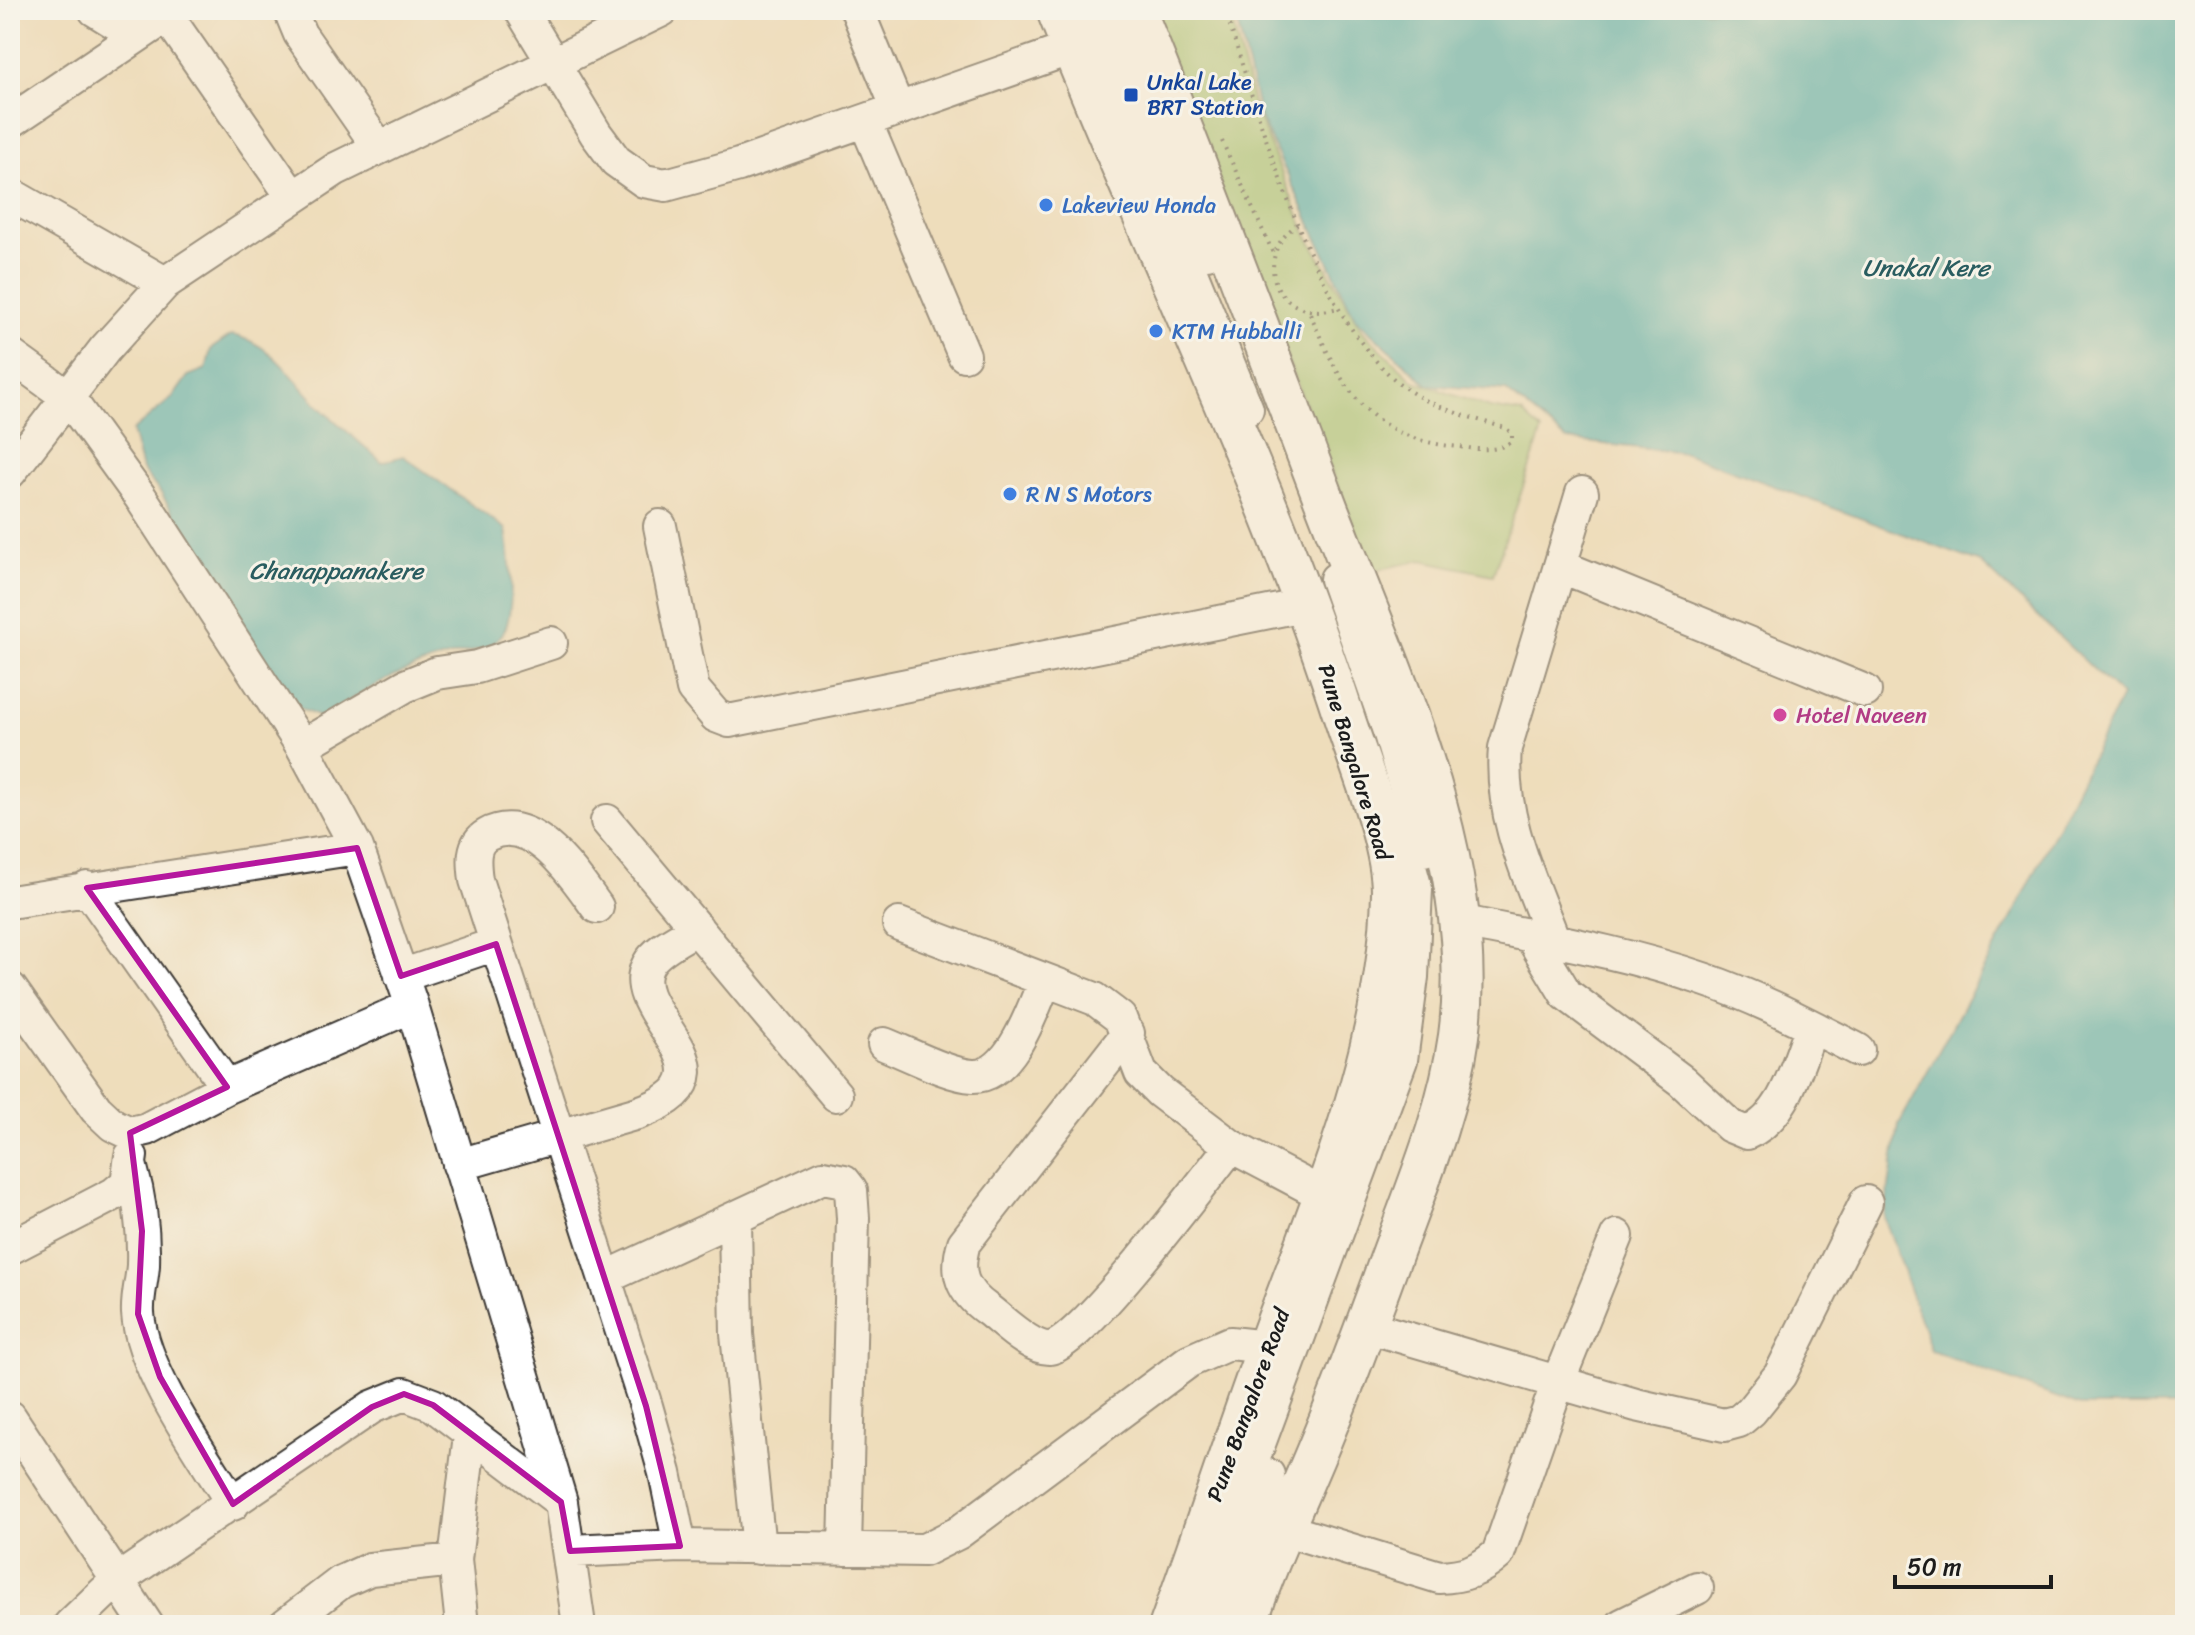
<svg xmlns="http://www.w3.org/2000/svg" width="2195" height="1635" font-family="Sriracha,sans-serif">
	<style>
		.green { fill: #97c270; stroke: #5a6f46; stroke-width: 2 }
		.water { fill: #3aacb4; stroke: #2b6468; stroke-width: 2 }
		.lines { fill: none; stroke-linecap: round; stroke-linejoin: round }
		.minor-casing { stroke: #3c3934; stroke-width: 36 }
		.major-casing { stroke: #3c3934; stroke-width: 44 }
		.path { stroke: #3c3934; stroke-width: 4; stroke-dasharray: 2 6; stroke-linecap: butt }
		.minor { stroke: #fff; stroke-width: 32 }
		.major { stroke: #fff; stroke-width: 40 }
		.marked { fill: none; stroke: #b5179e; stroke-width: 6; stroke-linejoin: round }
		.transit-dot { fill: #1a4fb4; stroke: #f7f3e8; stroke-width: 3 }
		.shop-dot { fill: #3f7fe0; stroke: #f7f3e8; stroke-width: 3 }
		.hotel-dot { fill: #d1479c; stroke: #f7f3e8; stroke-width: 3 }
		.labels { text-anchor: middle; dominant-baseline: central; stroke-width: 6; stroke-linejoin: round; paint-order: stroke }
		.transit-label { font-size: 22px; fill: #164399; stroke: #f7f3e8; text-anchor: start }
		.shop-label { font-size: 22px; fill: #366cbe; stroke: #f7f3e8; text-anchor: start }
		.hotel-label { font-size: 22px; fill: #b23c85; stroke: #f7f3e8; text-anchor: start }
		.street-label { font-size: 22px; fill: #1c1c1c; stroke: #f7f3e8 }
		.water-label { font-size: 24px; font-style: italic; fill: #2a5d60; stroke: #f7f3e8 }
	</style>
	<rect width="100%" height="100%" fill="#f7f3e8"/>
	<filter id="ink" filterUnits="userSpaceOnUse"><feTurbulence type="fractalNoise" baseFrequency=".0125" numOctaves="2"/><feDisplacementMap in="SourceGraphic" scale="16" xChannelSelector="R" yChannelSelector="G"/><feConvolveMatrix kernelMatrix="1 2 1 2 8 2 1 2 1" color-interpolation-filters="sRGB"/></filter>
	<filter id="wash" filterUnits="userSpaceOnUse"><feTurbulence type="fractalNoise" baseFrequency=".006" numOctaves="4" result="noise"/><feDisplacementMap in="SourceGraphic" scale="32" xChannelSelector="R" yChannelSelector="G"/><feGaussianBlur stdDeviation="1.8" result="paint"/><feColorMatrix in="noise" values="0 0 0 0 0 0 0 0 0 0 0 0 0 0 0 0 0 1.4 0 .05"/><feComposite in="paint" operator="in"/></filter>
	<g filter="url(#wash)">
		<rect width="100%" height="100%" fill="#edb"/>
		<!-- green -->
		<path class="green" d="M1149 10H1229L1253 103 1306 233 1364 333 1414 381 1490 408 1522 413 1542 431 1493 575 1422 560 1371 571Z"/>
		<!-- water -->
		<path class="water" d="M1234 10H2185V1406H2080L1931 1351 1884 1217 1899 1124 2016 910 2122 696 1981 563 1685 453 1567 440 1506 391 1428 385 1355 318 1260 117Z
			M231 335C271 341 294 381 321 408 341 427 362 444 382 462L403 456 506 529C510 555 515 602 506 627 503 634 495 641 490 648 418 660 382 679 321 718L286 702 161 493 142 470 132 431 173 397 188 376 206 369 211 349Z"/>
	</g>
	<g filter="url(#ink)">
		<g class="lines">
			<defs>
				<path id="minor" d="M95 10 137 36
					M163 10 292 196
					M290 10 300 34 378 146
					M521 10 596 134 616 161 644 181 666 185 739 165 1072 48
					M857 10 898 109
					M1084 10 1247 409
					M1112 10 1207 253
					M865 121 964 355
					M10 122 167 16
					M10 194 165 283
					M10 355 68 397 141 498 302 746 357 848 412 1006 561 1502 579 1625
					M10 472 105 349 165 283 336 169 662 10
					M660 526 693 689 716 716 729 721 1304 605
					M1560 566 1865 691
					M1336 579 1390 734 1424 850
					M302 746 405 686 437 673 477 667 551 643
					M607 821 836 1095
					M87 888 227 1087
					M10 902 357 848
					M597 907C575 877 533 810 487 835 471 844 474 864 476 880L646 1406 665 1473 680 1546
					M1459 921C1540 938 1624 952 1703 979 1757 997 1807 1024 1858 1050
					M899 924 1095 999 1120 1018 1141 1073 1160 1092 1231 1146 1326 1196
					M1531 936 1566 994 1682 1081 1730 1126 1747 1133C1786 1117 1797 1063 1812 1027
					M1554 941C1530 879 1499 816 1505 748L1582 493
					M401 976 496 944
					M10 988 96 1109 113 1125 130 1133 147 1129 227 1087 412 1006
					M1128 1033 964 1243C955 1273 961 1291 988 1310 1003 1321 1030 1349 1050 1348 1080 1346 1206 1178 1231 1146
					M884 1044C907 1053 949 1075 973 1076 1011 1077 1033 1009 1045 980
					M459 1165 638 1113C751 1073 621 1015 648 965 656 949 682 938 697 928
					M131 1168C140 1199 144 1232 143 1265 142 1281 137 1297 138 1313 141 1369 203 1456 233 1504
					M735 1219 737 1334 759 1548
					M10 1248 114 1194 127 1183 131 1156
					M607 1277 823 1177 844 1181 851 1190 853 1218 845 1549
					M1365 1326 1636 1405 1724 1425 1739 1421 1751 1411 1780 1375 1866 1202
					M10 1417 147 1625
					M1283 1529 1439 1577C1464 1576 1479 1571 1498 1554L1558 1382 1617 1236
					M570 1551 680 1546 924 1550 958 1533 1189 1361 1230 1343 1268 1347
					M70 1625 115 1582 372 1407 404 1394 433 1405 561 1502
					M285 1625 341 1582 370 1569 455 1560
					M462 1625 455 1560 470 1435
					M1192 1625 1401 1060 1412 977 1416 889 1399 828
					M1219 1625 1268 1475
					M1622 1625 1697 1588"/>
				<path id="major" d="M1057 10C1151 248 1267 477 1345 720 1361 769 1393 845 1392 894 1388 1044 1330 1179 1279 1316 1241 1419 1207 1523 1170 1625
					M1135 10C1201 172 1262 336 1324 499 1386 663 1483 857 1459 1036 1449 1107 1422 1174 1397 1241 1374 1303 1352 1365 1327 1426 1301 1492 1268 1557 1246 1625"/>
			</defs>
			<!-- minor casing -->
			<use href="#minor" class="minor-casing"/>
			<!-- major casing -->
			<use href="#major" class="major-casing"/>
			<!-- path -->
			<path class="path" d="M1225 10C1260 118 1313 323 1408 390 1436 409 1473 418 1505 428L1512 433V441C1496 453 1478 449 1459 447 1369 439 1342 390 1310 313
				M1222 141 1274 255
				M1297 224C1288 232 1278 241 1275 254 1264 296 1303 321 1340 307"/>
			<!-- minor -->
			<use href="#minor" class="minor"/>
			<!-- major -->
			<use href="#major" class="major"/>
		</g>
	</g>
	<!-- marked area -->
	<path d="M0 0H2195V1635H0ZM357 848 401 976 496 944 646 1406 680 1546 570 1551 561 1502 433 1405 404 1394 372 1407 233 1504 160 1377 138 1314 142 1231 130 1133 227 1087 87 888Z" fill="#edb" fill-opacity=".55" fill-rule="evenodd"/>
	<path class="marked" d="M357 848 401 976 496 944 646 1406 680 1546 570 1551 561 1502 433 1405 404 1394 372 1407 233 1504 160 1377 138 1314 142 1231 130 1133 227 1087 87 888Z"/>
	<!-- markers -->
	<rect class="transit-dot" x="1123" y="87" width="16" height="16" rx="4"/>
	<g class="shop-dot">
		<circle cx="1046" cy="205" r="8"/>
		<circle cx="1156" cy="331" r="8"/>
		<circle cx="1010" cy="494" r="8"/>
	</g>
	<circle class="hotel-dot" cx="1780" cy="715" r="8"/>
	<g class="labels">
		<!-- transit labels -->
		<g class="transit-label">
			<text x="1147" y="82">Unkal Lake<tspan x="1147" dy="25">BRT Station</tspan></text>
		</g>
		<!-- shop labels -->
		<g class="shop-label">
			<text x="1062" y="205">Lakeview Honda</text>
			<text x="1172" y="331">KTM Hubballi</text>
			<text x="1026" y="494">R N S Motors</text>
		</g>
		<!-- hotel labels -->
		<g class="hotel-label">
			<text x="1796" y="715">Hotel Naveen</text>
		</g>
		<!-- street labels -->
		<g class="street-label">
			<text transform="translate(1355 762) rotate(73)">Pune Bangalore Road</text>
			<text transform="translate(1248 1405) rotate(-70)">Pune Bangalore Road</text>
		</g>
		<!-- water labels -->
		<g class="water-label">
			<text x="1926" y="268">Unakal Kere</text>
			<text x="336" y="571">Chanappanakere</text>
		</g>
	</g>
	<!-- margin -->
	<rect width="2195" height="1635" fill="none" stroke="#f7f3e8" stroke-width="40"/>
	<!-- scale -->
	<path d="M1895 1575v12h156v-12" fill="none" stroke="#1c1c1c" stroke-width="4"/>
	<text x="1907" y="1575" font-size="24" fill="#1c1c1c" stroke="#f7f3e8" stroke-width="6" paint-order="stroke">50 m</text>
</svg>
